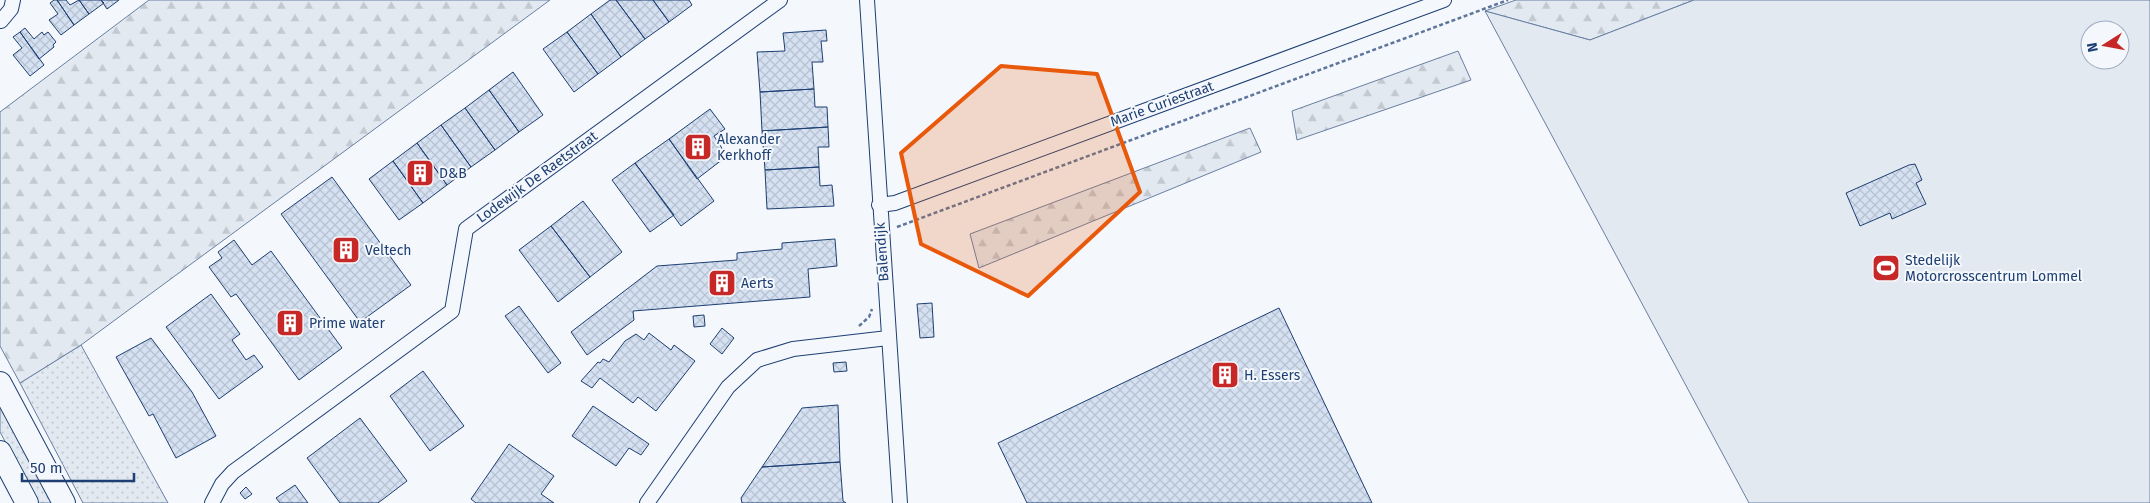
<svg xmlns="http://www.w3.org/2000/svg" width="2150" height="503" font-family="'Fira Sans',sans-serif">
	<style>
		.grass { fill: url(#grass-dots); stroke: #687fa3 }
		.forest { fill: url(#forest-firs); stroke: #687fa3 }
		.park { fill: #e3e9f0; stroke: #687fa3; fill-rule: evenodd }
		.building { fill: url(#building-cross-hatch); stroke: #1d3f73 }
		.lines { fill: none; stroke-linecap: round; stroke-linejoin: round }
		.minor-casing { stroke: #1d3f73; stroke-width: 16 }
		.trunk-casing { stroke: #1d3f73; stroke-width: 24 }
		.path { stroke: #5e769c; stroke-width: 2.5; stroke-dasharray: 4 2.5; stroke-linecap: butt }
		.minor { stroke: #f4f7fb; stroke-width: 14 }
		.trunk { stroke: #f4f7fb; stroke-width: 22 }
		.marked { fill: #e8590c; fill-opacity: 0.2; stroke: #e8590c; stroke-width: 4; stroke-linejoin: round }
		.labels { text-anchor: middle; dominant-baseline: central; stroke-width: 4; stroke-linejoin: round; paint-order: stroke }
		.street-label { font-size: 14px; fill: #1d3f73; stroke: #f4f7fb }
		.poi-label { font-size: 14px; fill: #1d3f73; stroke: #f4f7fb; text-anchor: start }
	</style>
	<defs>
		<pattern id="grass-dots" width="8" height="8" patternUnits="userSpaceOnUse" patternTransform="scale(1.25)"><rect width="8" height="8" fill="#e3e9f0"/><path d="M2 2h.1M6 6h.1" fill="none" stroke="#c2c9d1" stroke-width="1.8" stroke-linecap="round"/></pattern>
		<pattern id="forest-firs" width="22" height="20" patternUnits="userSpaceOnUse" patternTransform="scale(1.25)"><rect width="22" height="20" fill="#e3e9f0"/><path d="M5 1l3.5 6h-7zM16 11l3.5 6h-7z" fill="#c2c9d1"/></pattern>
		<pattern id="building-cross-hatch" width="8" height="8" patternUnits="userSpaceOnUse" patternTransform="scale(1.25)"><rect width="8" height="8" fill="#d5e0f0"/><path d="M0 0l8 8M0 8l8-8" fill="none" stroke="#b6c1d1"/></pattern>
	</defs>
	<rect width="100%" height="100%" fill="#f4f7fb"/>
	<!-- grass -->
	<path class="grass" d="M81 345 168 503H83L20 383Z
		M0 402 54 503H38L0 432Z"/>
	<!-- forest -->
	<path class="forest" d="M149 0H550L81 345 20 383 0 346V112Z
		M1516 0H1694L1590 40 1485 11Z
		M1458 51 1471 80 1297 140 1292 111Z
		M1250 128 1261 152 979 268 970 234Z"/>
	<!-- park -->
	<path class="park" d="M1694 0H2150V503H1749L1485 11 1590 40ZM2090 30H2120V60H2090Z"/>
	<!-- building -->
	<path class="building" d="M54 0H57L74 25 61 35 49 20 58 14 50 3Z
		M57 0H66L70 5 79 0 89 14 74 25Z
		M79 0H101L104 3 89 14Z
		M101 0H119L107 9Z
		M610 0H616L645 39 621 57 591 14Z
		M616 0H653L669 22 645 39Z
		M653 0H689L692 5 669 22Z
		M591 14 621 57 598 74 567 32Z
		M25 28 34 39 42 32 44 35 48 32 56 42 53 45 54 47 39 59 20 32Z
		M826 30 827 41H821L823 62H812L814 89 760 92 757 52 785 51 783 33Z
		M20 32 44 65 30 76 13 55 22 48 13 37Z
		M567 32 598 74 574 92 543 49Z
		M513 72 543 115 519 132 489 90Z
		M814 89 815 107H827L828 127 762 131 760 92Z
		M489 90 519 132 495 150 465 108Z
		M465 108 495 150 471 167 441 125Z
		M710 109 725 129 714 136 727 156 697 179 669 139Z
		M441 125 471 167 447 185 417 143Z
		M828 127 829 147H818L819 167 765 170 762 131Z
		M669 139 714 201 681 226 635 163Z
		M417 143 447 185 423 203 393 161Z
		M393 161 423 203 399 220 369 179Z
		M635 163 674 215 650 232 612 180Z
		M1915 164 1922 180 1916 183 1926 204 1892 219 1890 213 1860 226 1846 193 1909 165Z
		M819 167 820 186 832 185 834 206 767 209 765 170Z
		M332 177 411 285 360 322 281 214Z
		M583 201 622 252 590 277 551 226Z
		M551 226 590 277 558 302 519 250Z
		M835 239 837 266 808 269 810 297 633 311 634 320 587 355 571 332 657 266 737 260V253L782 249V243Z
		M234 240 252 265 271 251 342 348 299 380 236 294 231 297 209 267 222 258 218 252Z
		M211 294 240 334 232 340 246 360 254 355 263 367 219 399 166 327Z
		M932 303 934 337 920 338 917 304Z
		M519 306 561 363 548 373 505 316Z
		M1279 308 1372 503H1027L998 443Z
		M704 315 705 326 694 327 693 316Z
		M722 328 734 338 722 354 710 344Z
		M649 333 671 350 674 345 695 361 656 411 638 397 633 403 600 378 592 388 581 381 598 362 600 363 603 359 609 362 625 341 636 334 644 340Z
		M151 338 192 392 216 436 176 458 153 414 149 416 116 357Z
		M846 362 847 371 834 372 833 363Z
		M423 371 464 426 430 451 390 396Z
		M838 405 840 462 762 467 802 408Z
		M593 406 649 444 641 455 629 448 616 466 572 436Z
		M360 418 407 481 378 503H340L307 458Z
		M509 444 554 476 541 494 554 503H476L471 499Z
		M840 462 843 501 846 503H742L741 498 762 467Z
		M295 485 308 503H280L276 498Z
		M246 487 252 494 245 499 240 493Z"/>
	<g class="lines">
		<defs>
			<path id="minor" d="M867 0 900 503
				M1 21 11 9 13 0
				M879 205 895 203 1444 0
				M212 503 222 484 233 472 452 311 466 229 780 0
				M647 503 728 387 757 360 793 349 888 338"/>
			<path id="trunk" d="M0 383 64 503
				M0 452 27 503"/>
		</defs>
		<!-- minor casing -->
		<use href="#minor" class="minor-casing"/>
		<!-- trunk casing -->
		<use href="#trunk" class="trunk-casing"/>
		<!-- path -->
		<path class="path" d="M897 227 1508 0
			M859 326 869 317 872 309"/>
		<!-- minor -->
		<use href="#minor" class="minor"/>
		<!-- trunk -->
		<use href="#trunk" class="trunk"/>
	</g>
	<!-- marked area -->
	<path class="marked" d="M1001 66 1097 74 1140 192 1028 296 921 244 901 153Z"/>
	<!-- icons -->
	<defs>
		<symbol id="building-square" viewBox="-11 -11 22 22"><rect x="-9" y="-9" width="18" height="18" rx="4" fill="#c62828" stroke="#f4f7fb"/><path d="M-4-6H4V6H1V3H-1V6H-4ZM-2.5-4.3h1.7v1.8h-1.7ZM.8-4.3h1.7v1.8H.8ZM-2.5-1h1.7V.8h-1.7ZM.8-1h1.7V.8H.8Z" fill="#fff"/></symbol>
		<symbol id="stadium-square" viewBox="-11 -11 22 22"><rect x="-9" y="-9" width="18" height="18" rx="4" fill="#c62828" stroke="#f4f7fb"/><path d="M0-5a6.5 5 0 1 0 0 10a6.5 5 0 1 0 0-10ZM-3.5-1.8h7v3.6h-7Z" fill="#fff"/></symbol>
	</defs>
	<g fill-rule="evenodd">
		<use href="#building-square" x="682" y="131" width="32" height="32"/>
		<use href="#building-square" x="404" y="157" width="32" height="32"/>
		<use href="#building-square" x="330" y="234" width="32" height="32"/>
		<use href="#stadium-square" x="1870" y="252" width="32" height="32"/>
		<use href="#building-square" x="706" y="267" width="32" height="32"/>
		<use href="#building-square" x="274" y="307" width="32" height="32"/>
		<use href="#building-square" x="1209" y="359" width="32" height="32"/>
	</g>
	<g class="labels">
		<!-- street labels -->
		<g class="street-label">
			<text transform="translate(1162 104) rotate(-20)">Marie Curiestraat</text>
			<text transform="translate(537 177) rotate(-36)">Lodewijk De Raetstraat</text>
			<text transform="translate(882 252) rotate(-94)">Balendijk</text>
		</g>
		<!-- poi labels -->
		<g class="poi-label">
			<text x="717" y="139">Alexander<tspan x="717" dy="16">Kerkhoff</tspan></text>
			<text x="439" y="173">D&amp;B</text>
			<text x="365" y="250">Veltech</text>
			<text x="1905" y="260">Stedelijk<tspan x="1905" dy="16">Motorcrosscentrum Lommel</tspan></text>
			<text x="741" y="283">Aerts</text>
			<text x="309" y="323">Prime water</text>
			<text x="1244" y="375">H. Essers</text>
		</g>
	</g>
	<!-- north arrow -->
	<g transform="translate(2105 45) rotate(259)"><circle r="24" fill="#f4f7fb" stroke="#9eadc5"/>
	<path d="M0-4L9 19L0 12L-9 19Z" fill="#c62828"/>
	<text y="-8" font-size="14" font-weight="bold" text-anchor="middle" fill="#1d3f73">N</text>
	</g>
	<!-- scale -->
	<path d="M22 473v8h112v-8" fill="none" stroke="#1d3f73" stroke-width="2.5"/>
	<text x="30" y="473" font-size="15" fill="#1d3f73" stroke="#f4f7fb" stroke-width="4" paint-order="stroke">50 m</text>
</svg>
